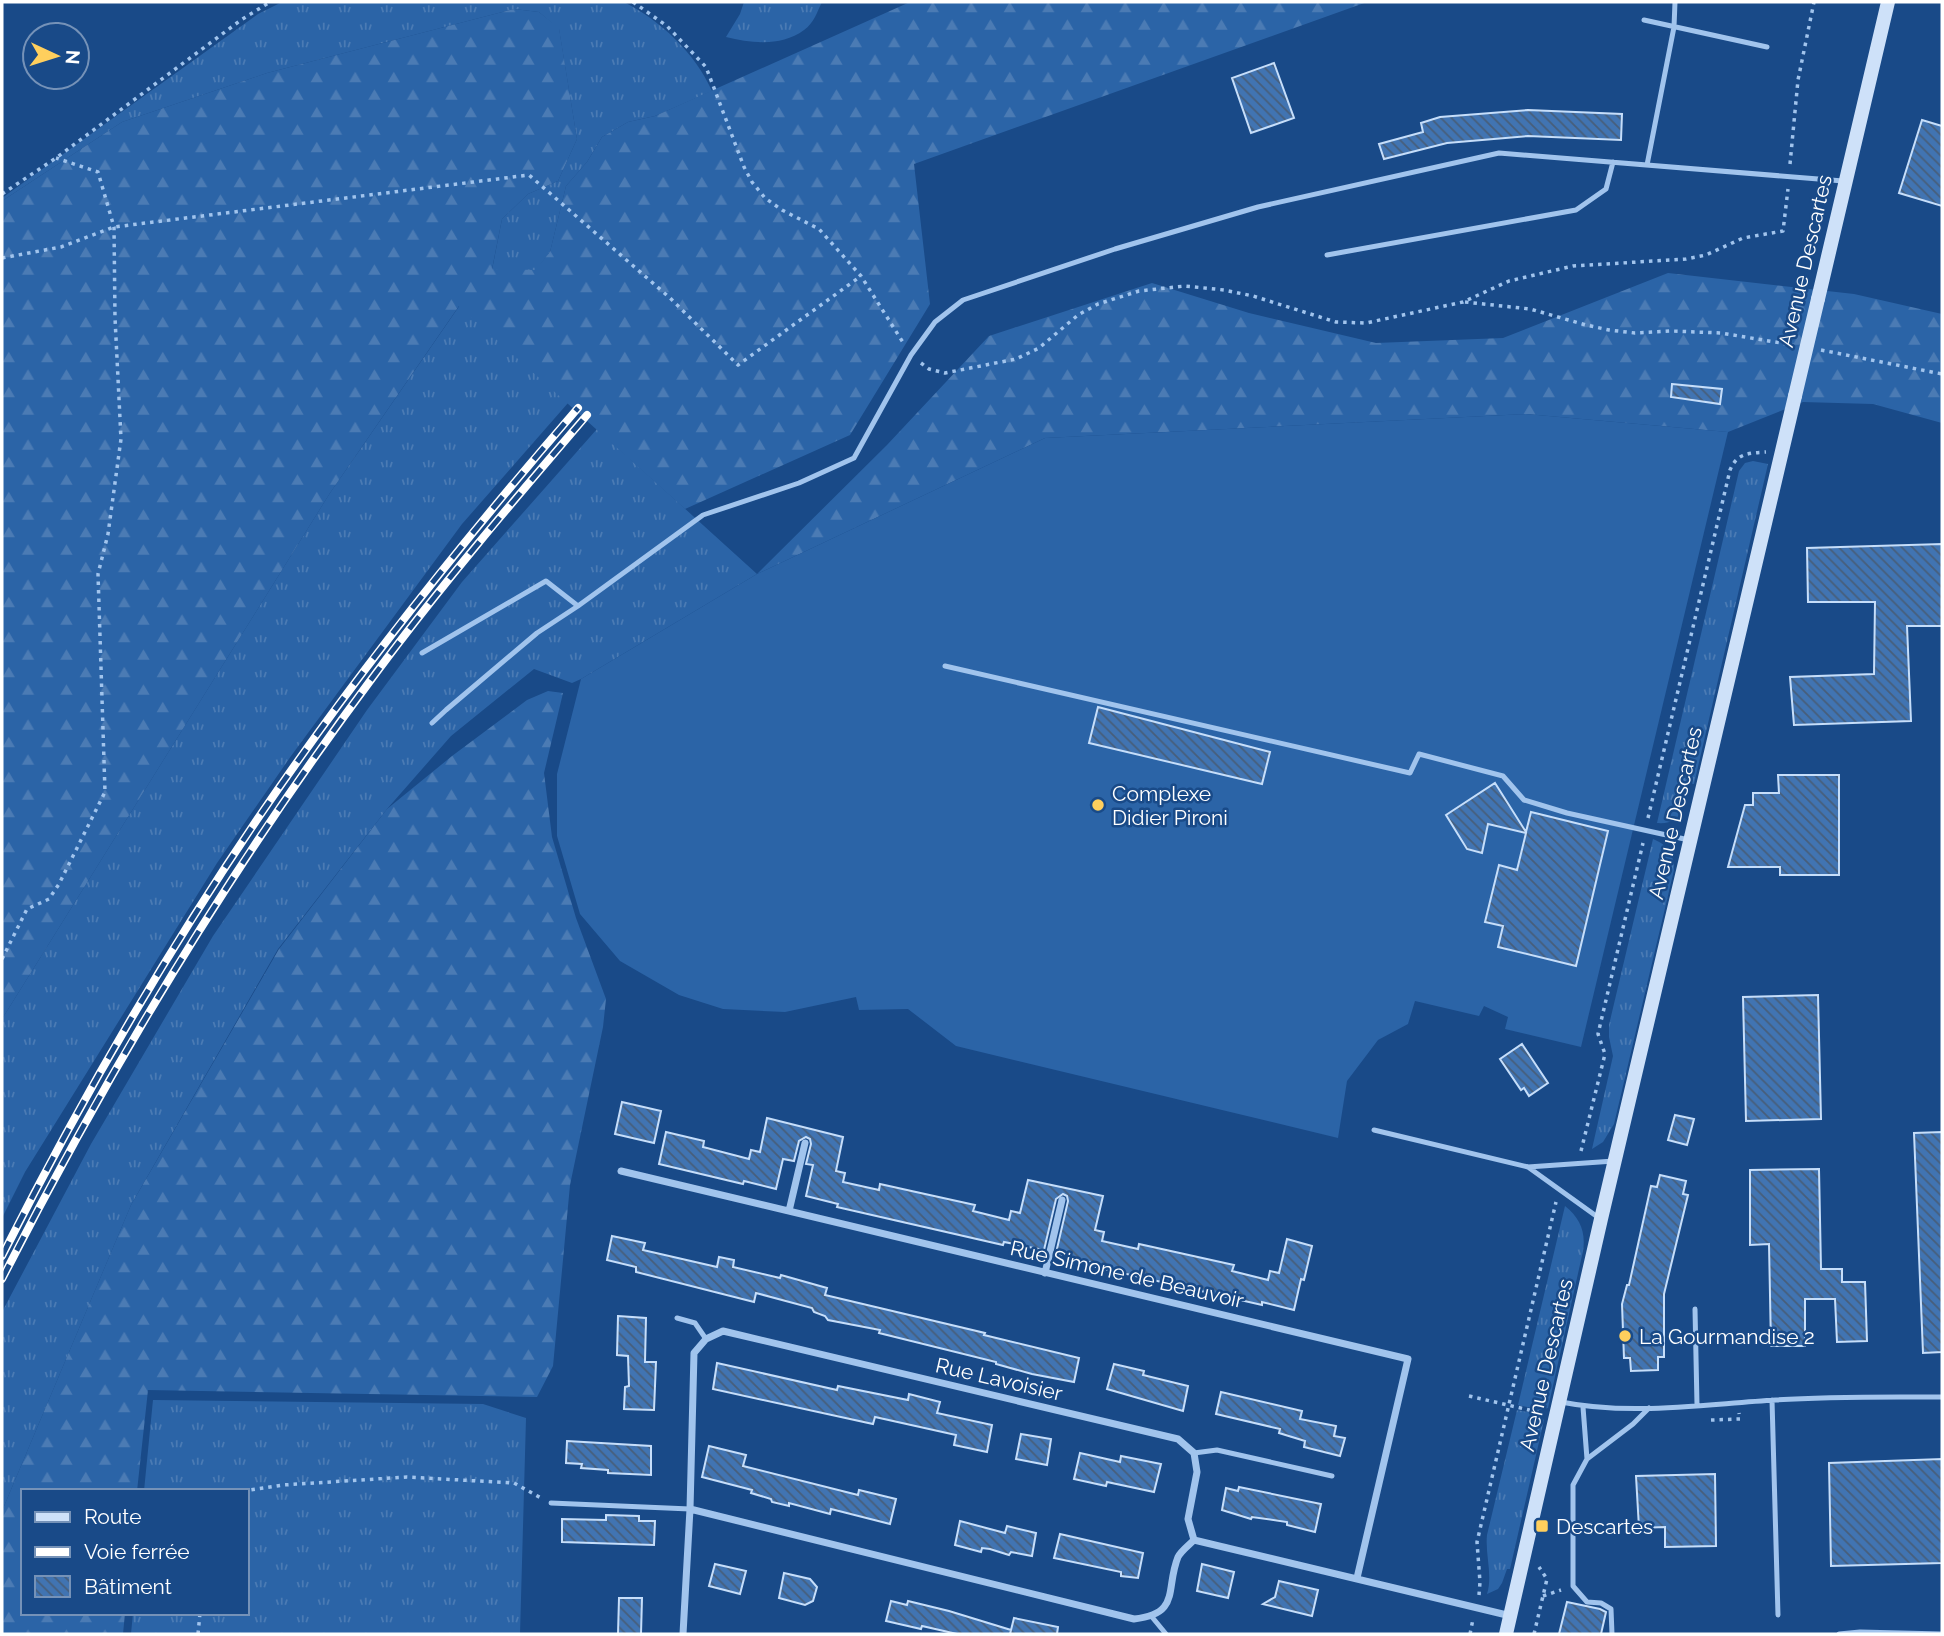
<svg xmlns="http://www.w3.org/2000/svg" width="1944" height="1636" font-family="Raleway,sans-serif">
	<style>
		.grass { fill: url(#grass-tufts) }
		.forest { fill: url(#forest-firs) }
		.pitch { fill: #2b64a7 }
		.building { fill: url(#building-back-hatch); stroke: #c6defa; stroke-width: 2 }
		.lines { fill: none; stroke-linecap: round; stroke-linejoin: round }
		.path { stroke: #a1c4ed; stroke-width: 3.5; stroke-dasharray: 3.5 5; stroke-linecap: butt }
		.service { stroke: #a1c4ed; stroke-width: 5 }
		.minor { stroke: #a1c4ed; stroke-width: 7 }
		.secondary { stroke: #cee1f9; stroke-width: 14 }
		.rail-casing { stroke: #fff; stroke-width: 8 }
		.rail { stroke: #194a88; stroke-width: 5; stroke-dasharray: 16; stroke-linecap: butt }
		.secondary-bridge { stroke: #cee1f9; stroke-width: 14 }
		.poi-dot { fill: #ffcf5d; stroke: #194a88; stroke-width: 2.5 }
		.labels { text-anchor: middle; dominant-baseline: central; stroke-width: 5; stroke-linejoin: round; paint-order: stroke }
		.street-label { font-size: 21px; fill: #fff; stroke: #194a88 }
		.poi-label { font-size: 21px; fill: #fff; stroke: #194a88; text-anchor: start }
	</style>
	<defs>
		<pattern id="grass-tufts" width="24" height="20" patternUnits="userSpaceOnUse" patternTransform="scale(1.75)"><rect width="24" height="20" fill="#2b64a7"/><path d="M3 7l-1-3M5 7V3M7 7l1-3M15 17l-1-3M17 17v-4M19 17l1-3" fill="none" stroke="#4b7bb4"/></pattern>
		<pattern id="forest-firs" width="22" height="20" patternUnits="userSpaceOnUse" patternTransform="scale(1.75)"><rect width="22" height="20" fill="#2b64a7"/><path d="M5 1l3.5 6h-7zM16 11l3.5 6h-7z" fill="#4b7bb4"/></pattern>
		<pattern id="building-back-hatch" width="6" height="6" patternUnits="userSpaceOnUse" patternTransform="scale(1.75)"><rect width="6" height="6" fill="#4174b2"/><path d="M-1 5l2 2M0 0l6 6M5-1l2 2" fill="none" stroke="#475e7a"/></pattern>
	</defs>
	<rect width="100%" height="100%" fill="#194a88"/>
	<!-- grass -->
	<path class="grass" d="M282 2H624C661 21 695 53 712 91L655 116 628 122 602 137 587 162 566 186 550 252 536 270H492L502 219 528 194 558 181 577 139 559 29 539 12 514 9 267 73 122 122 2 201V198L258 14Z
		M744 2H822C817 12 814 23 804 30 781 47 751 43 726 37L740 14Z
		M460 305 568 403 462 524 291 756 217 863 25 1172 2 1218V1019L330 493Z
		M597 429 757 574 581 679 572 683 534 669 451 736 387 809 278 949 131 1205 2 1511V1312L91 1144 213 936 367 710 462 582Z
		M1753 461 1768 464 1694 784 1689 783C1684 805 1684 825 1657 823L1739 471 1745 463Z
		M1653 839C1668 845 1674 854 1674 870L1614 1124 1603 1142 1592 1149 1613 1056 1609 1037V1025Z
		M1565 1206C1580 1218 1586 1232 1583 1251L1548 1408 1540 1410 1518 1405Z
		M153 1400 483 1404 526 1418 520 1634H131L133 1613H247V1491H144Z
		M1517 1410 1538 1414 1544 1420 1510 1569H1507L1502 1583 1498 1589 1487 1594C1493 1575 1485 1555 1487 1535Z"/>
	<!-- forest -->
	<path class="forest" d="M910 2H1367L914 164 930 304 850 435 685 509 459 306 330 493 2 1019V201L122 122 267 73 514 9 539 12 559 28 577 139 558 181 528 194 502 219 492 269 535 270 550 252 566 186 587 162 602 137 628 122 655 116Z
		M1668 273 1854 294 1942 314V423L1873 404 1803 402 1728 432 1526 414 1045 438 757 574 887 445 989 336 1152 283 1249 313 1376 343 1503 338Z
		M548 691 563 693 544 773 552 837 576 918 606 999 603 1027 570 1185 553 1366 537 1397 148 1390 137 1491H23V1613H125L123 1634H2V1511L131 1205 279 949 387 809 452 756 527 700Z"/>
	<!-- pitch -->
	<path class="pitch" d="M1526 414 1728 432 1581 1047 1505 1029 1508 1017 1484 1006 1479 1016 1415 1001 1408 1024 1378 1040 1347 1081 1338 1138 956 1046 908 1009 859 1010 856 997 785 1012 723 1009 679 995 620 961 580 914 557 836V774L581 679 757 574 1045 438Z"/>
	<!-- building -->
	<path class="building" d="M1274 63 1294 118 1251 133 1232 78Z
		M1528 110 1622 114 1621 140 1528 136 1447 143 1384 159 1379 144 1423 132 1421 123 1440 117Z
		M1922 120 1942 126V206L1899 193Z
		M1672 384 1722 389 1720 404 1671 397Z
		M1942 544V626H1907L1911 721 1794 725 1790 677 1874 674 1875 602H1808L1807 548Z
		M1098 707 1270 752 1262 784 1089 743Z
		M1778 775H1839V875H1780V867H1728L1745 805H1753V793H1779Z
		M1495 783 1526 832 1531 812 1608 831 1576 966 1498 947 1503 926 1485 922 1499 865 1517 870 1526 833 1488 824 1482 853 1467 849 1446 815Z
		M1818 995 1821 1119 1746 1121 1743 997Z
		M1522 1044 1548 1083 1529 1096 1524 1088 1521 1090 1500 1059Z
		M622 1102 661 1111 654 1143 615 1134Z
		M1675 1115 1694 1119 1687 1145 1668 1140Z
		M767 1118 843 1137 836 1171 845 1173 843 1182 879 1190 880 1184 916 1192 975 1205 973 1211 1009 1220 1011 1211 1020 1213 1028 1180 1103 1196 1095 1230 1104 1232 1102 1241 1138 1249 1139 1244 1234 1265 1232 1271 1268 1280 1270 1271 1279 1273 1287 1239 1312 1246 1304 1280 1301 1279 1294 1310 1262 1302V1305L1096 1267 1097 1264 1056 1253 1068 1201 1067 1196 1063 1194 1056 1199 1044 1250 1004 1242 1003 1245 837 1207 838 1204 806 1196 813 1165 806 1164 811 1144 810 1139 806 1137 799 1141 794 1161 783 1159 776 1189 744 1181 743 1184 659 1164 666 1132 704 1141 703 1147 749 1159 751 1150 760 1152Z
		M1942 1132V1352L1923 1353 1914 1133Z
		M1819 1169 1821 1269H1842V1282H1865L1867 1341 1837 1342 1835 1299H1805V1346H1771L1769 1244 1750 1245V1170Z
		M1660 1175 1686 1181 1683 1194 1688 1195 1664 1294V1357H1658V1370L1631 1371 1630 1358H1624L1622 1304 1627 1285H1629L1651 1186 1657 1187Z
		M612 1236 645 1243 643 1250 717 1267 719 1257 734 1260 733 1267 780 1278 781 1275 827 1288 825 1295 985 1333 984 1335 1079 1358 1074 1382 1032 1374 996 1364V1362L879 1333 880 1330 828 1320 825 1316 814 1312 812 1308 756 1293 754 1302 636 1272V1267L607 1260Z
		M618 1316 646 1318 645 1362H656L654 1410 624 1409 625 1387 629 1386 628 1356 617 1355Z
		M717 1363 837 1390 838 1386 908 1400 909 1394 940 1402 937 1413 992 1425 987 1452 954 1445 956 1435 875 1417 873 1424 713 1389Z
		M1114 1364 1144 1371 1143 1375 1188 1386 1183 1411 1107 1389Z
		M1221 1392 1302 1411 1300 1419 1336 1426 1334 1436 1345 1438 1340 1456 1304 1447 1305 1441 1279 1433 1280 1429 1216 1414Z
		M1021 1434 1051 1439 1047 1465 1016 1459Z
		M567 1441 651 1446V1475L608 1473V1470L581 1468 582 1464 566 1463Z
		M709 1446 746 1455 743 1466 858 1495 859 1490 896 1499 890 1524 831 1509 830 1514 789 1503V1506L772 1502 771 1499 751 1493 752 1490 702 1477Z
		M1080 1453 1120 1462 1121 1456 1161 1464 1154 1492 1107 1482 1106 1486 1074 1479Z
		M1942 1459V1563L1831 1566 1829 1463Z
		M1715 1474 1716 1546 1665 1547V1527L1639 1528 1636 1476Z
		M1239 1487 1321 1504 1315 1532 1287 1525V1522L1252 1517 1251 1519 1222 1510 1226 1488 1238 1491Z
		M606 1515 639 1516V1521H655L654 1545 562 1542V1519L606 1520Z
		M960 1521 1005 1533 1007 1526 1036 1533 1032 1556 1011 1552 1009 1555 990 1549 982 1548 981 1552 955 1545Z
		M1060 1534 1143 1553 1138 1578 1121 1576V1572L1054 1558Z
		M715 1564 746 1571 740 1594 709 1586Z
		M1202 1564 1234 1572 1228 1598 1197 1591Z
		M784 1573 810 1579 817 1587 813 1601 805 1605 779 1598Z
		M1279 1581 1318 1590 1312 1616 1263 1604 1275 1597Z
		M619 1598H642L641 1634H618Z
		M891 1601 907 1605 908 1601 949 1611 1011 1630 1010 1634H957L922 1626 921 1629 886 1621Z
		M1567 1602 1600 1609 1606 1612 1601 1634H1559Z
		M1014 1618 1058 1627 1057 1634H1010Z"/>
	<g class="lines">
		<!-- path -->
		<path class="path" d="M633 2 667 26 706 67 744 167 752 182 765 198 782 210 819 229 861 276 904 344
			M1790 164 1798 80 1814 2
			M2 194 56 158 241 20 270 2
			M2 258 61 247 114 227 529 175 670 298 738 365 861 276
			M1465 302 1530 309 1586 325 1609 330 1635 333 1671 331 1721 333 1793 345
			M1821 350 1942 374
			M921 363 929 369 945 373 1016 359 1039 348 1078 315 1098 304 1139 291 1185 286 1224 290 1253 296 1336 322 1366 323 1463 302 1509 281 1573 266 1686 259 1706 255 1743 238 1783 231 1788 189
			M1648 818 1730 470C1737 453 1749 453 1766 452
			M2 959 27 909 49 899 59 884 105 792 98 574 108 534 121 439 115 318 114 227 98 172 56 158
			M1581 1151 1605 1054 1598 1034 1643 843
			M1469 1396 1542 1413
			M1711 1420 1740 1419 1739 1413
			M243 1491 283 1485 407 1477 514 1483 541 1498
			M1479 1595 1480 1582 1477 1542 1556 1202
			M1543 1596 1561 1590
			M198 1634 200 1613
			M1470 1634 1473 1619
			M1534 1634 1547 1579 1539 1567"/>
		<!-- service -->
		<path class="service" d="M1644 20 1767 47
			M1647 165 1674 27 1675 2
			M1327 255 1576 210 1606 189 1613 162
			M422 653 546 581 578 606 703 515 799 483 854 458 911 355 935 322 963 300 1115 249 1258 207 1499 153 1843 181
			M945 666 1410 773 1419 754 1503 776 1524 800 1567 813 1689 840
			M432 723 446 710 537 633 578 606
			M1374 1130 1528 1167 1614 1161
			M1528 1167 1599 1218
			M1695 1309 1697 1405
			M677 1318 695 1323 706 1339
			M1772 1400 1778 1615
			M1561 1402C1631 1416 1705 1404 1776 1400 1831 1396 1887 1397 1942 1397
			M1583 1407 1587 1459 1573 1485V1586L1587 1602 1601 1603 1611 1609 1612 1634
			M1194 1453 1217 1450 1332 1476
			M1587 1459 1633 1424 1649 1408
			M551 1503 690 1509
			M1152 1617 1166 1634
			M1839 1634 1860 1632 1942 1634"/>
		<!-- minor -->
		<path class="minor" d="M621 1171 1408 1359 1357 1578
			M789 1211 805 1143
			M1045 1273 1062 1200
			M690 1509 1134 1619C1181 1614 1165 1589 1178 1557 1181 1551 1189 1545 1194 1540
			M1194 1540 1511 1616
			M683 1634 690 1509 694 1353 706 1339 723 1331 1178 1439 1194 1453 1197 1472 1188 1519 1194 1540"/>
		<!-- secondary -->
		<path class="secondary" d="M1818 299 1888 2
			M1506 1634 1601 1219 1795 396"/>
		<defs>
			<path id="rail" d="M2 1256C80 1101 167 951 265 808 361 668 467 536 578 408
				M2 1279C110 1067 233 864 376 673 442 584 515 499 587 415"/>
		</defs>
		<!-- rail casing -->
		<use href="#rail" class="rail-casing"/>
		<!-- rail -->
		<use href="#rail" class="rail"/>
		<!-- secondary-bridge -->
		<path class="secondary-bridge" d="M1795 396 1818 299"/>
	</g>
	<!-- markers -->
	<g class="poi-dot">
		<circle cx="1098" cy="805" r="7"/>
		<circle cx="1625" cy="1336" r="7"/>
		<rect x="1535" y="1519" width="14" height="14" rx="3.5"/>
	</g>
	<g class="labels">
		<!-- street labels -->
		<g class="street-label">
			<text transform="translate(1805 261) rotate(-77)">Avenue Descartes</text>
			<text transform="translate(1675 813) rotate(-77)">Avenue Descartes</text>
			<text transform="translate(1127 1274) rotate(13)">Rue Simone de Beauvoir</text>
			<text transform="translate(1546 1365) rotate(-77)">Avenue Descartes</text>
			<text transform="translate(999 1379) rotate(13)">Rue Lavoisier</text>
		</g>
		<!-- poi labels -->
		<g class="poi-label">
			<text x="1112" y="793">Complexe<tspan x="1112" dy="24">Didier Pironi</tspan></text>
			<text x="1639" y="1336">La Gourmandise 2</text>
			<text x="1556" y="1526">Descartes</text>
		</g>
	</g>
	<!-- border -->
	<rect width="1944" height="1636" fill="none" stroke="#ffffff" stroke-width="7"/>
	<!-- legend -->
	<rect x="21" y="1489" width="228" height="126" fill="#194a88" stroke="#7592b8" stroke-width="2"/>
	<rect x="35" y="1512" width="35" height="10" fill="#cee1f9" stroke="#7592b8" stroke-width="2"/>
	<text x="84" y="1524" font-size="21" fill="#ffffff">Route</text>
	<rect x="35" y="1547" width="35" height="10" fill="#ffffff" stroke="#7592b8" stroke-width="2"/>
	<text x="84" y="1559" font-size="21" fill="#ffffff">Voie ferrée</text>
	<rect x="35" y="1576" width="35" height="21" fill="url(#building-back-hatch)" stroke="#7592b8" stroke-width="2"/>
	<text x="84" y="1594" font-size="21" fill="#ffffff">Bâtiment</text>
	<!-- north arrow -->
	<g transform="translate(56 56) rotate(94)"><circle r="33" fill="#194a88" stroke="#7592b8" stroke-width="2"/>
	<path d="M0-5L12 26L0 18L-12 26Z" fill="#ffcf5d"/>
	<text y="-10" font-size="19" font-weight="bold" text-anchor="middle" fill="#ffffff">N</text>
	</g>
</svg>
